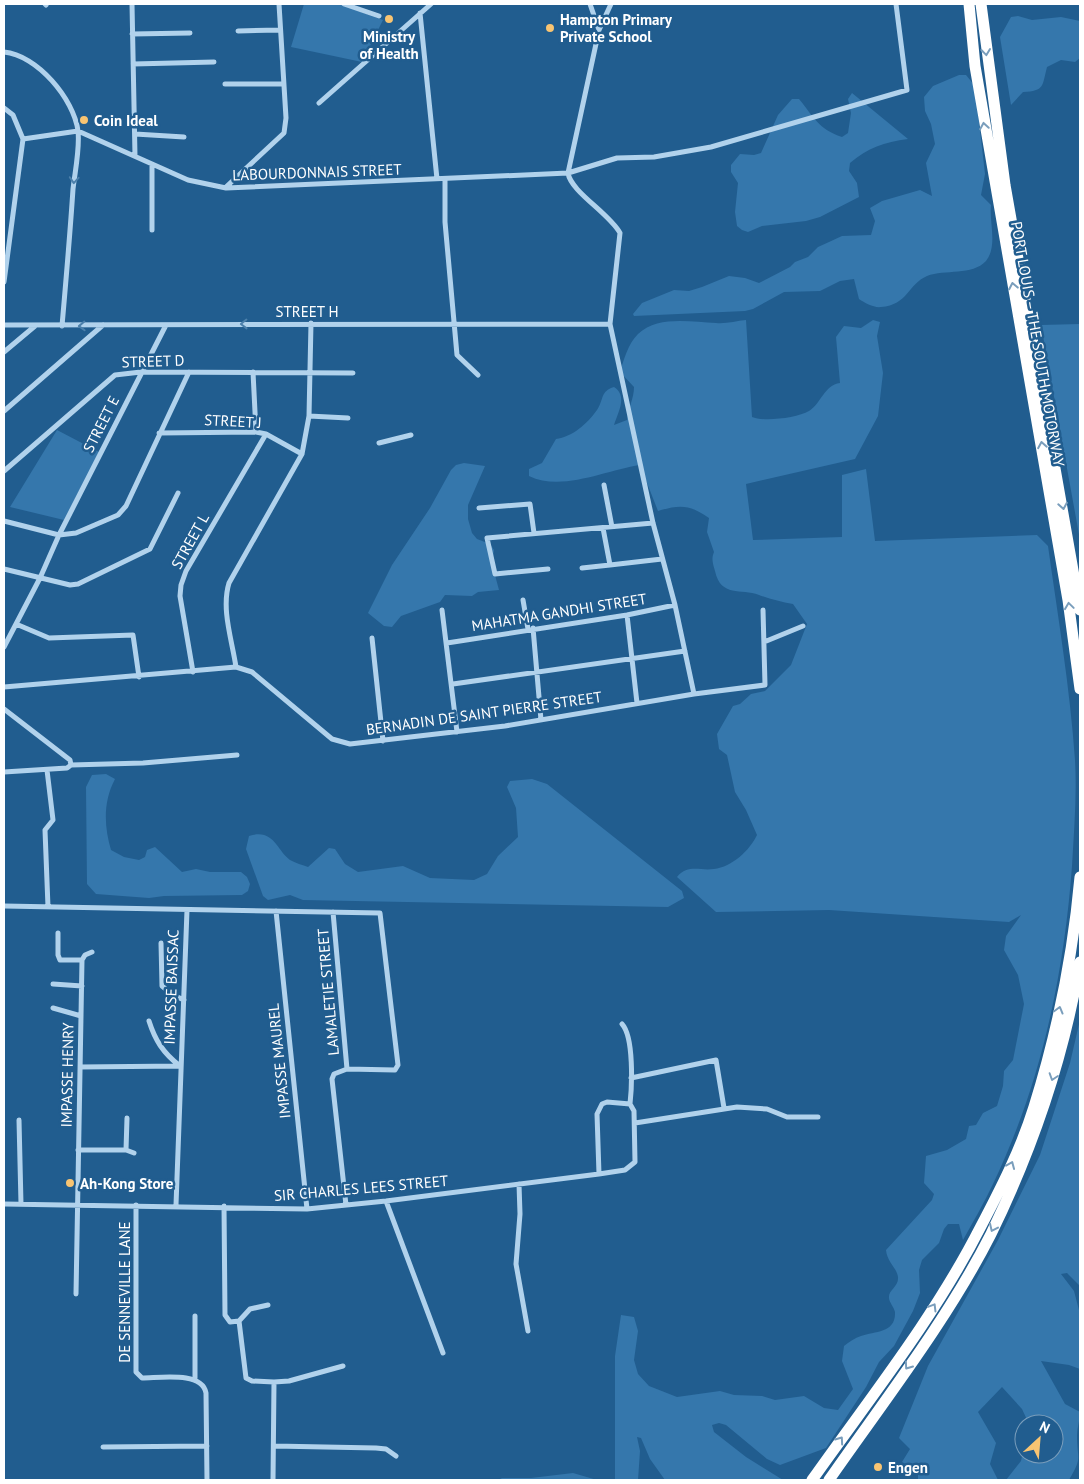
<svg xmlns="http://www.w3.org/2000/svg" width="1084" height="1484" font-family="'PT Sans',sans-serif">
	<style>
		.green { fill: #3577ac }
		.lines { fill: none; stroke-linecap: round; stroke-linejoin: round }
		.street { stroke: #b1d2ec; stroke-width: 5 }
		.highway { stroke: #fff; stroke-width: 11 }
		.oneway { stroke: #7a9ebc }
		.oneway2 { stroke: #4c80ab }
		.poi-dot { fill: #f8c472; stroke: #215d8f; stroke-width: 2 }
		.labels { text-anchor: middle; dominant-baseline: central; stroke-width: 5; stroke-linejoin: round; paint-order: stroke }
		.poi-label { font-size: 15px; font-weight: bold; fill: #fff; stroke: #215d8f; text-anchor: start }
		.street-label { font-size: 15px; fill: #fff; stroke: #215d8f }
	</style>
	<rect width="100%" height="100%" fill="#215d8f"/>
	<!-- green -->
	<path class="green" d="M304 4H339L383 20 362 62 291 47Z
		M1018 16 1032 20 1061 17 1080 21V58L1075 62 1061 60 1047 67C1042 86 1045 91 1023 92L1011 105 1000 37 1011 17Z
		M959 75H966L975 86 985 174 981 195 991 205C989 222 998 246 986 261 972 276 945 269 927 276 908 284 908 305 881 307 874 308 865 303 859 299L854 279 840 281 820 291 784 292 753 309 745 311 634 316 633 314 642 303 674 290 689 291 702 287 729 276 745 278 759 283 790 267 795 262 808 257 818 247 829 242 842 236 871 235 875 221 870 208 882 201 920 190 932 196 926 163 935 144 931 124 925 111 924 97 933 86Z
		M852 93 908 139C884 142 868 148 850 163L849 171 857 183 859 197 820 217 806 221 762 226 748 232 742 230 737 226 735 212 738 183 731 172V165L740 154 754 155 761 153 778 115 792 99H799C814 117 818 129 842 137L848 133 851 113 848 99Z
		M746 320 752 417C764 422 797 418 809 411 821 404 824 385 840 383L836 337 844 326 861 328 873 320 880 322 877 336 883 373 878 416 855 459 746 484 753 540 842 537V475L866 469 875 541 1037 535 1048 546C1058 617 1070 688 1075 760 1077 795 1074 831 1072 866 1064 975 1041 1084 993 1184 984 1203 973 1222 963 1240L959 1224H948L944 1229 939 1243 922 1260 919 1270 920 1293 913 1311 894 1346 879 1362 866 1387 826 1448 780 1465 767 1459 726 1425 719 1423 712 1425 714 1432 746 1457 783 1480H665L650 1459 641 1438 637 1437 640 1451 638 1480H615V1356L621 1315 634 1317 638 1331 634 1360 638 1374 649 1386 677 1397 720 1391 734 1395 762 1396 775 1400 804 1396 824 1408 838 1410 853 1389 842 1361 844 1346C849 1342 855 1338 861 1336 875 1331 896 1333 895 1312 894 1307 889 1302 889 1298 888 1290 899 1287 898 1277 897 1268 887 1262 886 1250L932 1200 934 1194 924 1183 926 1156 947 1150 966 1139 969 1126 976 1125 983 1113 997 1106 1003 1086 1004 1071 1013 1060 1024 1004 1018 975 1004 950 1006 936 1021 915 1009 922 829 910 716 912 677 877C688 864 699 871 714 869 732 867 750 850 757 835L746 810 735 792 727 755 719 749 717 734 733 706 740 704 751 694 765 691 791 665 807 624 793 604C781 602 770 599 759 595 741 588 721 598 715 571 713 564 711 559 714 552L707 532 709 518C690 505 681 504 658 511L640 465C606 470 562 492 529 476V469L542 463 556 439C572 437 587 424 597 410 604 400 600 391 614 387 628 396 618 412 614 425L627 420C628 408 634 399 634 387L620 372C624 359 628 344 638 334 658 315 691 322 716 323 726 324 736 321 746 320Z
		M1080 324V540L1041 325Z
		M57 430 99 452 64 520 10 507Z
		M464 463 485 466 468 505V519L472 533 477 539 490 544 494 550 492 564 499 590 478 592 472 596 445 595 440 602 401 616 392 627 384 626 368 613 392 565 430 508 451 470 456 465Z
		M106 774 115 779C103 802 104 826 111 850L124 857 139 860 145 857 147 850 155 847 182 872 196 869 210 872H241L247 877 250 884 248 891 242 895 164 896 149 898 96 894 87 884 86 787 92 775Z
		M532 779 547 784 682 891 684 898 668 907 303 900 290 895 268 900 263 896 246 849 249 836C274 828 277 851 290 860 295 863 303 865 308 867L329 848 335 849 345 864 358 872 403 866 430 878 474 880 487 874 498 856 518 837 516 808 507 787 510 781Z
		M1080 1020V1286L1067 1273 1061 1274 1074 1291 1080 1314V1369L1069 1365 1041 1361 1065 1404 1080 1412C1080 1420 1077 1428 1077 1435 1077 1461 1083 1456 1069 1480H1006L1021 1461 1024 1447V1454H1054V1424H1029L1022 1409 1002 1387 978 1412 996 1443 990 1464 998 1480H918V1471L902 1462 910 1449 899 1438 928 1366 998 1240 1040 1155 1070 1063Z
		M573 1473 597 1480H498L502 1478H531Z"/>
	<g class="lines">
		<!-- street -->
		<path class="street" d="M45 4 46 5
			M132 4 135 156
			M344 4 379 16
			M590 4 599 30
			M611 4 599 30 568 173C571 192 609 213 620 233L610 324 653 523 675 605 694 694
			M420 13 437 179
			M238 31 280 30
			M132 34 190 33
			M4 52C37 55 74 99 78 131 80 149 75 171 73 189 70 235 66 280 62 326
			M133 64 214 62
			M225 84H284
			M319 103 431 4
			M4 108 13 115 23 139
			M78 131 188 180 226 188 568 173 617 158 654 157 711 147 907 90 896 4
			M135 134 184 137
			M23 139 78 131
			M445 179V222L457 355 478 375
			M226 187 284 133 286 118 279 4
			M152 230V166
			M4 282 23 139
			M4 325 610 324
			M4 352 35 326
			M253 372 256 432
			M4 411 103 325
			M309 416 348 418
			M159 433 256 432 266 434 302 454
			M379 443 411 435
			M4 471 115 375 141 372 353 373
			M604 485 612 527
			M479 508 530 504 534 533
			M4 521 59 535 76 533 118 515 126 506 189 372
			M603 528 610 565 662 559
			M582 568 610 565
			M4 569 70 585 78 584 150 549 178 493
			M548 569 495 574 487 538 653 523
			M523 600 528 629
			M442 610 457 732
			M627 615 637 703
			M16 624 49 638 133 635 139 677
			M533 628 541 720
			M372 638 383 741
			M764 642 803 626
			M447 643 627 615 675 605
			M4 647 40 578 59 535 166 325
			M236 667C232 640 221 609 229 583L302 454 309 416 311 323
			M193 672 180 596 181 585 186 571 266 434
			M453 684 685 651
			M4 687 236 667 252 672 332 739 350 744 505 726 694 694 765 685 763 610
			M4 709 70 760 71 765
			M47 770 53 820 45 830 48 907
			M4 772 67 768 71 765 143 763 237 755
			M4 906 380 913 398 1065 395 1070 347 1069 334 1074 332 1079 346 1205
			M276 911 307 1209
			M333 912 347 1069
			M58 933V955L60 960H82
			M161 943 162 986 173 995 184 1000
			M53 984 82 986
			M53 1008 81 1016
			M149 1021C155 1040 163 1053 180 1066
			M622 1024C634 1037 632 1086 630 1104
			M80 1067 181 1066
			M631 1078 716 1060 724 1108
			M19 1120 21 1204
			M635 1123 737 1107 767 1109 787 1117H818
			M78 1150H126L134 1153
			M126 1150 127 1118
			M519 1184 520 1214 516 1264 528 1331
			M386 1201 443 1353
			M4 1204 307 1209 386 1201 599 1174 625 1170 635 1162 634 1111 630 1104 607 1102 602 1104 597 1114 599 1174
			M136 1205V1372L142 1378C160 1378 202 1371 206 1393L207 1480
			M176 1205 187 910
			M224 1206 225 1315 230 1322 239 1321
			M76 1294 82 960 85 955 92 952
			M239 1321 246 1378 252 1381 274 1382
			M239 1321 250 1309 268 1305
			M195 1378V1316
			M274 1446 376 1448 386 1449 396 1456
			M103 1447 207 1446
			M273 1480 274 1382 289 1381 343 1366"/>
		<!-- highway -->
		<path class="highway" d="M969 4 975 66 1068 600 1080 689
			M981 4 1005 185 1080 610
			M812 1480C870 1398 934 1318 980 1228 1000 1190 1021 1149 1034 1107 1057 1033 1073 955 1080 877
			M829 1480C884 1401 948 1319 991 1234 1033 1148 1064 1056 1080 962"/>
	</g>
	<!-- one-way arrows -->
	<defs><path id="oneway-chevron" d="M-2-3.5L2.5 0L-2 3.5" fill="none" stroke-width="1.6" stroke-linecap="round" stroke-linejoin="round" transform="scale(1.25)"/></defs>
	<g class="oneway">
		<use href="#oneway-chevron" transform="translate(986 52) rotate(83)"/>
		<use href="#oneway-chevron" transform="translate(984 126) rotate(-99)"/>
		<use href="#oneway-chevron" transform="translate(1013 286) rotate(-101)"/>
		<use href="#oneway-chevron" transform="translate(1042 445) rotate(-100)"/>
		<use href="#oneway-chevron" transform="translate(1063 506) rotate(80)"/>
		<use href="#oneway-chevron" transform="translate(1069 606) rotate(-98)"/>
		<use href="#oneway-chevron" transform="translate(1059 1010) rotate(-75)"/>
		<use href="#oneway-chevron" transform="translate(1053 1077) rotate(108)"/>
		<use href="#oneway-chevron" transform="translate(1011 1165) rotate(-67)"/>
		<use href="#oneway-chevron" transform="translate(993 1228) rotate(115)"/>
		<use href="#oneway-chevron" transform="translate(933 1307) rotate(-59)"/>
		<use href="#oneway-chevron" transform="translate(908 1366) rotate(125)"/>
		<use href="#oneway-chevron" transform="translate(840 1440) rotate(-55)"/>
	</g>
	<g class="oneway2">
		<use href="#oneway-chevron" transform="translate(74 180) rotate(94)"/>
		<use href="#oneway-chevron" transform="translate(244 324) rotate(179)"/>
		<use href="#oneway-chevron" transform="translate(82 326) rotate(178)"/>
	</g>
	<!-- markers -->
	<g class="poi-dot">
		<circle cx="389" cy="19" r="5"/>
		<circle cx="550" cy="28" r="5"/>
		<circle cx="84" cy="120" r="5"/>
		<circle cx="70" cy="1183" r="5"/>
		<circle cx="878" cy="1467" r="5"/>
	</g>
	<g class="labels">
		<!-- poi labels -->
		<g class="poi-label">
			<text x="560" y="19">Hampton Primary<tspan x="560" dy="17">Private School</tspan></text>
			<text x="389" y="36" text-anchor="middle">Ministry<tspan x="389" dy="17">of Health</tspan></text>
			<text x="94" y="120">Coin Ideal</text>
			<text x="80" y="1183">Ah-Kong Store</text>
			<text x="888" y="1467">Engen</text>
		</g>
		<!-- street labels -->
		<g class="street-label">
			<text transform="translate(317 172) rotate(-2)">LABOURDONNAIS STREET</text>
			<text x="307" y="311">STREET H</text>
			<text transform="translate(1038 344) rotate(80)">PORT LOUIS – THE SOUTH MOTORWAY</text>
			<text transform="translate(153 361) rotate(-2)">STREET D</text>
			<text transform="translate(233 421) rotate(3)">STREET J</text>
			<text transform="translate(101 424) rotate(-63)">STREET E</text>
			<text transform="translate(190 541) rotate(-61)">STREET L</text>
			<text transform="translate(559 612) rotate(-9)">MAHATMA GANDHI STREET</text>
			<text transform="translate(484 713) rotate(-8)">BERNADIN DE SAINT PIERRE STREET</text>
			<text transform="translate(171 987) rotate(-88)">IMPASSE BAISSAC</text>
			<text transform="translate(328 992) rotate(-95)">LAMALETIE STREET</text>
			<text transform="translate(279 1061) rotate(-96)">IMPASSE MAUREL</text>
			<text transform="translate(67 1075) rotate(-89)">IMPASSE HENRY</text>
			<text transform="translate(361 1188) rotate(-5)">SIR CHARLES LEES STREET</text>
			<text transform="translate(124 1292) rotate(-90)">DE SENNEVILLE LANE</text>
		</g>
	</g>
	<!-- border -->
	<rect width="1084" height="1484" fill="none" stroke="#ffffff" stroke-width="10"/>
	<!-- north arrow -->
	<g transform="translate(1039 1439) rotate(26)"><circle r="24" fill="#215d8f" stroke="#7a9ebc"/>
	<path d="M0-4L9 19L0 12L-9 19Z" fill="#f8c472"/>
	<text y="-8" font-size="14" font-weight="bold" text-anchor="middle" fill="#ffffff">N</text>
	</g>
</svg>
